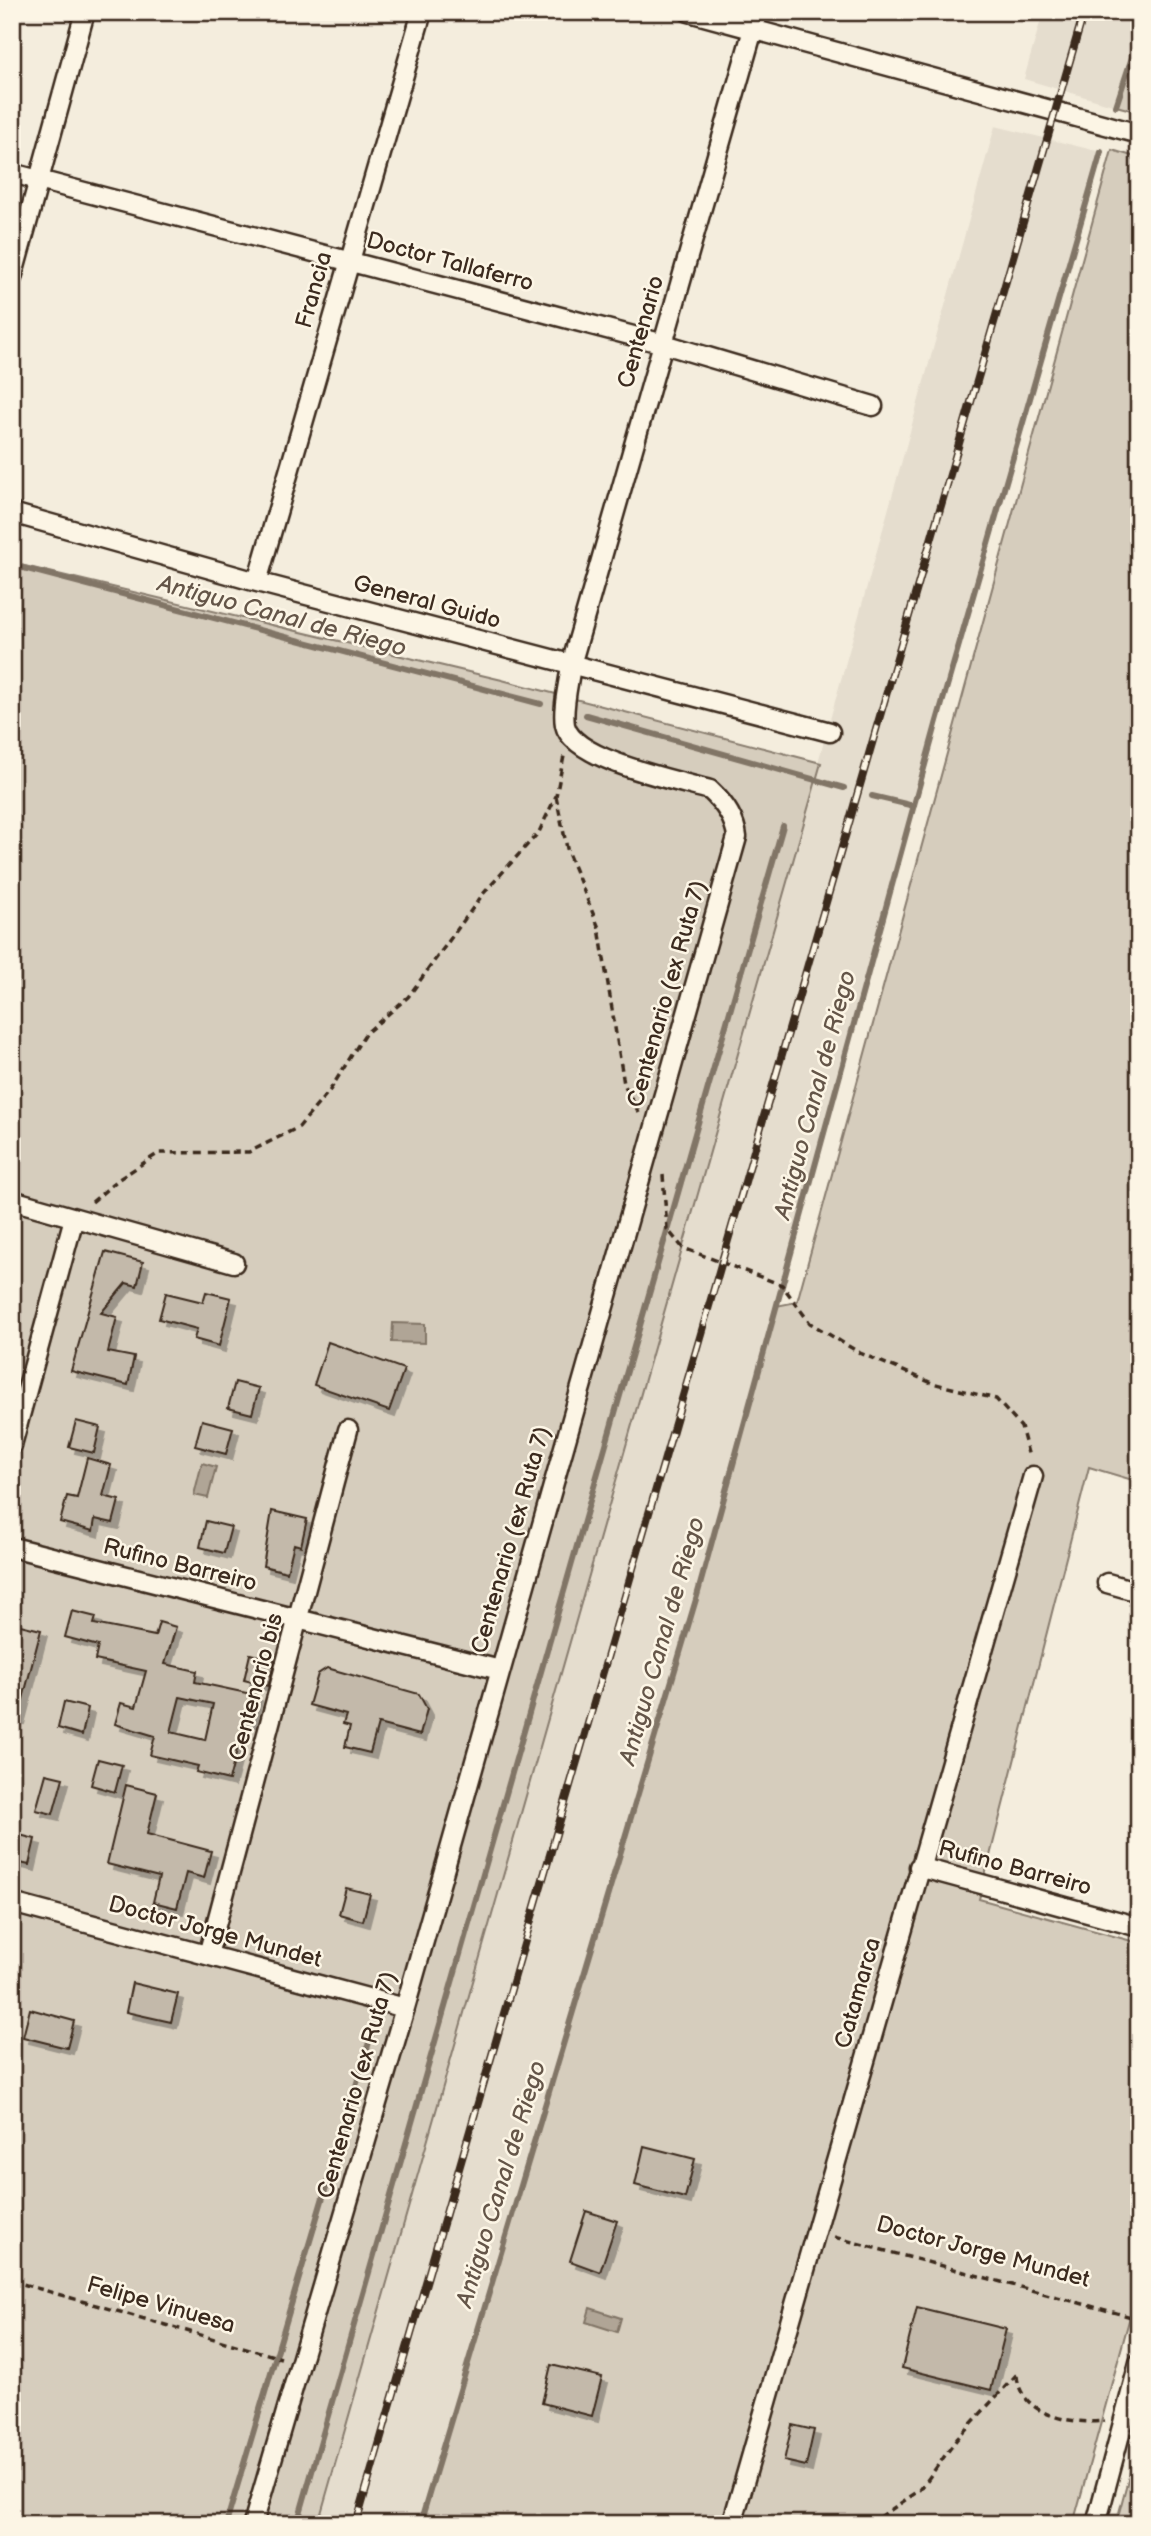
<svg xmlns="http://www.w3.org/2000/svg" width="1151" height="2536" font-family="'Balsamiq Sans',sans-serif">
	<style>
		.built { fill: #e5ddce }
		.green { fill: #d6cdbd; stroke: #887c6e; stroke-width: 2 }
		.water { fill: #b0a596; stroke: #817466; stroke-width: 2 }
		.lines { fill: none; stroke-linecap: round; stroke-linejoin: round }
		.stream { stroke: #817466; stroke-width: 6 }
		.building { fill: #c3b9aa; stroke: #3b2a1e; stroke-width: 2; fill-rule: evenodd; filter: url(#shadow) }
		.street-casing { stroke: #3b2a1e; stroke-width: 23 }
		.path { stroke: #3b2a1e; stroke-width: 3.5; stroke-dasharray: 7 5; stroke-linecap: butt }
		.street { stroke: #fcf5e5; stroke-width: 18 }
		.rail-casing { stroke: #3b2a1e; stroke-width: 8 }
		.rail { stroke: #fcf5e5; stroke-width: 5; stroke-dasharray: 16; stroke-linecap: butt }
		.labels { text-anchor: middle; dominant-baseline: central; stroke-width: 5; stroke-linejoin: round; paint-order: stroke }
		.street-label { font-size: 23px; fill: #3b2a1e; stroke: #fcf5e5 }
		.water-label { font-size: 24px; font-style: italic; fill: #645548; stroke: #fcf5e5 }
	</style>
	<defs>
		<filter id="shadow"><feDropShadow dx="6" dy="6" stdDeviation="0" flood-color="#0004"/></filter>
	</defs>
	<rect width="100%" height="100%" fill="#f4eddd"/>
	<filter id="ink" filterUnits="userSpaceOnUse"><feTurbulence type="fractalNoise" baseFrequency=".0143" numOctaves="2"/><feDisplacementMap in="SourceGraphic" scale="14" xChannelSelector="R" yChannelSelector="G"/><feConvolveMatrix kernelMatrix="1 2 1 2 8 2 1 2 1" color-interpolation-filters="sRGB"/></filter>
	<g filter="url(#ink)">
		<!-- built -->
		<path class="built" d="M1043 12H1139V34L1116 106 1024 79Z
			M995 126 1101 152 937 721 697 1596 421 2524H318L683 1248Z"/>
		<!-- green -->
		<path class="green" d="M1139 34V112L1116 106Z
			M1112 150 1139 158V1482L1089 1467 979 1899 1139 1943V2284L1073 2524H420L697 1596 776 1306 797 1302Z
			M12 563 502 680 821 763 318 2524H12Z
			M1139 2438V2524H1116Z"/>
		<!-- water -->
		<path class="water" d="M393 1323 425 1324V1343L392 1342Z
			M202 1463 216 1467 208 1498 194 1495Z
			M590 2308 621 2318 617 2332 586 2322Z"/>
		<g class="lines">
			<!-- stream -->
			<path class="stream" d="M1116 106 1139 36
				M12 565 541 704
				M586 715 844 788
				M872 796 914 806
				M226 2524 372 2032
				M297 2524 783 826
				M420 2524 697 1596 937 721 1101 152"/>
		</g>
		<!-- building -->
		<path class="building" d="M105 1252 143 1262 137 1286 126 1283 101 1313 117 1317 108 1352 134 1357 128 1385 71 1371Z
			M206 1292 231 1298 219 1346 194 1339 197 1329 159 1319 166 1293 203 1302Z
			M328 1342 404 1369 389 1411 314 1385Z
			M235 1382 259 1388 252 1414 228 1408Z
			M202 1420 233 1428 226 1454 195 1446Z
			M76 1421 100 1427 94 1453 69 1447Z
			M87 1458 111 1465 103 1496 119 1500 113 1523 95 1519 93 1531 60 1522 67 1496 77 1498Z
			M272 1511 307 1519 301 1546 294 1544 287 1572 263 1566Z
			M206 1521 231 1527 224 1553 200 1547Z
			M72 1611 96 1617 94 1624 155 1636 159 1622 176 1627 165 1664 197 1671 195 1682 256 1695 250 1721 245 1720 229 1780 196 1772 198 1766 150 1755 155 1736 115 1724 121 1703 136 1707 146 1671 95 1660 98 1646 65 1637ZM180 1697 213 1704 205 1740 171 1732Z
			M12 1623 41 1630 18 1718 12 1717Z
			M250 1654 275 1660 268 1686 244 1680Z
			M327 1668 419 1694 427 1709 420 1735 378 1724 370 1753 345 1747 350 1726 343 1724 346 1715 309 1705 318 1674Z
			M64 1702 88 1708 82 1735 58 1728Z
			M98 1759 122 1765 115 1792 91 1785Z
			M46 1774 63 1778 53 1814 36 1810Z
			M126 1785 157 1793 147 1834 211 1851 204 1878 186 1873 177 1908 153 1902 159 1877 107 1864Z
			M12 1833 35 1839 29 1865 12 1861Z
			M346 1888 370 1894 363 1921 339 1914Z
			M132 1983 178 1994 171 2022 126 2012Z
			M30 2009 74 2021 67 2048 23 2037Z
			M644 2146 695 2159 685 2198 635 2185Z
			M586 2211 617 2221 600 2272 570 2261Z
			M917 2307 1006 2329 991 2390 902 2368Z
			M551 2365 602 2377 592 2416 542 2403Z
			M792 2425 814 2430 806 2466 784 2461Z"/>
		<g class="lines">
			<defs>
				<path id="street" d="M689 12 1139 134
					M12 173 664 344 873 406
					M12 278 85 12
					M12 513 257 582 830 732
					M257 582 422 12
					M12 1200 234 1263
					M12 1445 74 1218
					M12 1547 500 1670
					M1107 1583 1139 1592
					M919 1867 1139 1927
					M12 1903 405 2008
					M208 1955 348 1430
					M253 2524 405 2008 737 837C735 818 724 803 710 790 679 781 572 760 565 725 562 708 569 682 571 665L758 12
					M732 2524 1033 1476
					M1096 2524 1139 2363"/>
			</defs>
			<!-- street casing -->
			<use href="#street" class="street-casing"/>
			<!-- path -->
			<path class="path" d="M556 796 568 853 599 928 624 1084 639 1113
				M663 1175 667 1229 683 1248 782 1285 810 1323 860 1353 932 1383 996 1399 1021 1427 1029 1457
				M92 1202 119 1179 159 1153 249 1152 299 1127 330 1090 365 1034 408 997 483 894 539 832 556 796 564 756
				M834 2237 1139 2319
				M12 2281 281 2358
				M1017 2376C1020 2415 1071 2425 1105 2421
				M870 2524 920 2490 957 2439 1017 2374"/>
			<!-- street -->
			<use href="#street" class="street"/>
			<defs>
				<path id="rail" d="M356 2524 1084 12"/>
			</defs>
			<!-- rail casing -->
			<use href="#rail" class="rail-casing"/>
			<!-- rail -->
			<use href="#rail" class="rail"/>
		</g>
	</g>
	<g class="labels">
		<!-- street labels -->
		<g class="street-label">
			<text transform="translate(450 262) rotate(15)">Doctor Tallaferro</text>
			<text transform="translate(314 290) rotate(-74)">Francia</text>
			<text transform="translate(641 332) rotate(-74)">Centenario</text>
			<text transform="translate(427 602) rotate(15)">General Guido</text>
			<text transform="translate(667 994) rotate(-74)">Centenario (ex Ruta 7)</text>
			<text transform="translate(511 1540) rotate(-74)">Centenario (ex Ruta 7)</text>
			<text transform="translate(180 1565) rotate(14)">Rufino Barreiro</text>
			<text transform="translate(256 1687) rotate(-75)">Centenario bis</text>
			<text transform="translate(1015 1868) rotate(15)">Rufino Barreiro</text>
			<text transform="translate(215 1932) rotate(15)">Doctor Jorge Mundet</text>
			<text transform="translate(858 1993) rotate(-74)">Catamarca</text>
			<text transform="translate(357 2085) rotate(-74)">Centenario (ex Ruta 7)</text>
			<text transform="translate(983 2252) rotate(15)">Doctor Jorge Mundet</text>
			<text transform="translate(161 2305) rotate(16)">Felipe Vinuesa</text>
		</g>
		<!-- water labels -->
		<g class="water-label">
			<text transform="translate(282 616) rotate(15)">Antiguo Canal de Riego</text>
			<text transform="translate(815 1095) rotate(-75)">Antiguo Canal de Riego</text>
			<text transform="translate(662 1641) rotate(-74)">Antiguo Canal de Riego</text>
			<text transform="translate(501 2184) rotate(-73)">Antiguo Canal de Riego</text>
		</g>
	</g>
	<!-- margin -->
	<rect width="1151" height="2536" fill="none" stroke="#fcf5e5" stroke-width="42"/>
	<rect x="21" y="21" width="1109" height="2494" fill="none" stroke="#3b2a1e" stroke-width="2.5" filter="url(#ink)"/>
</svg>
